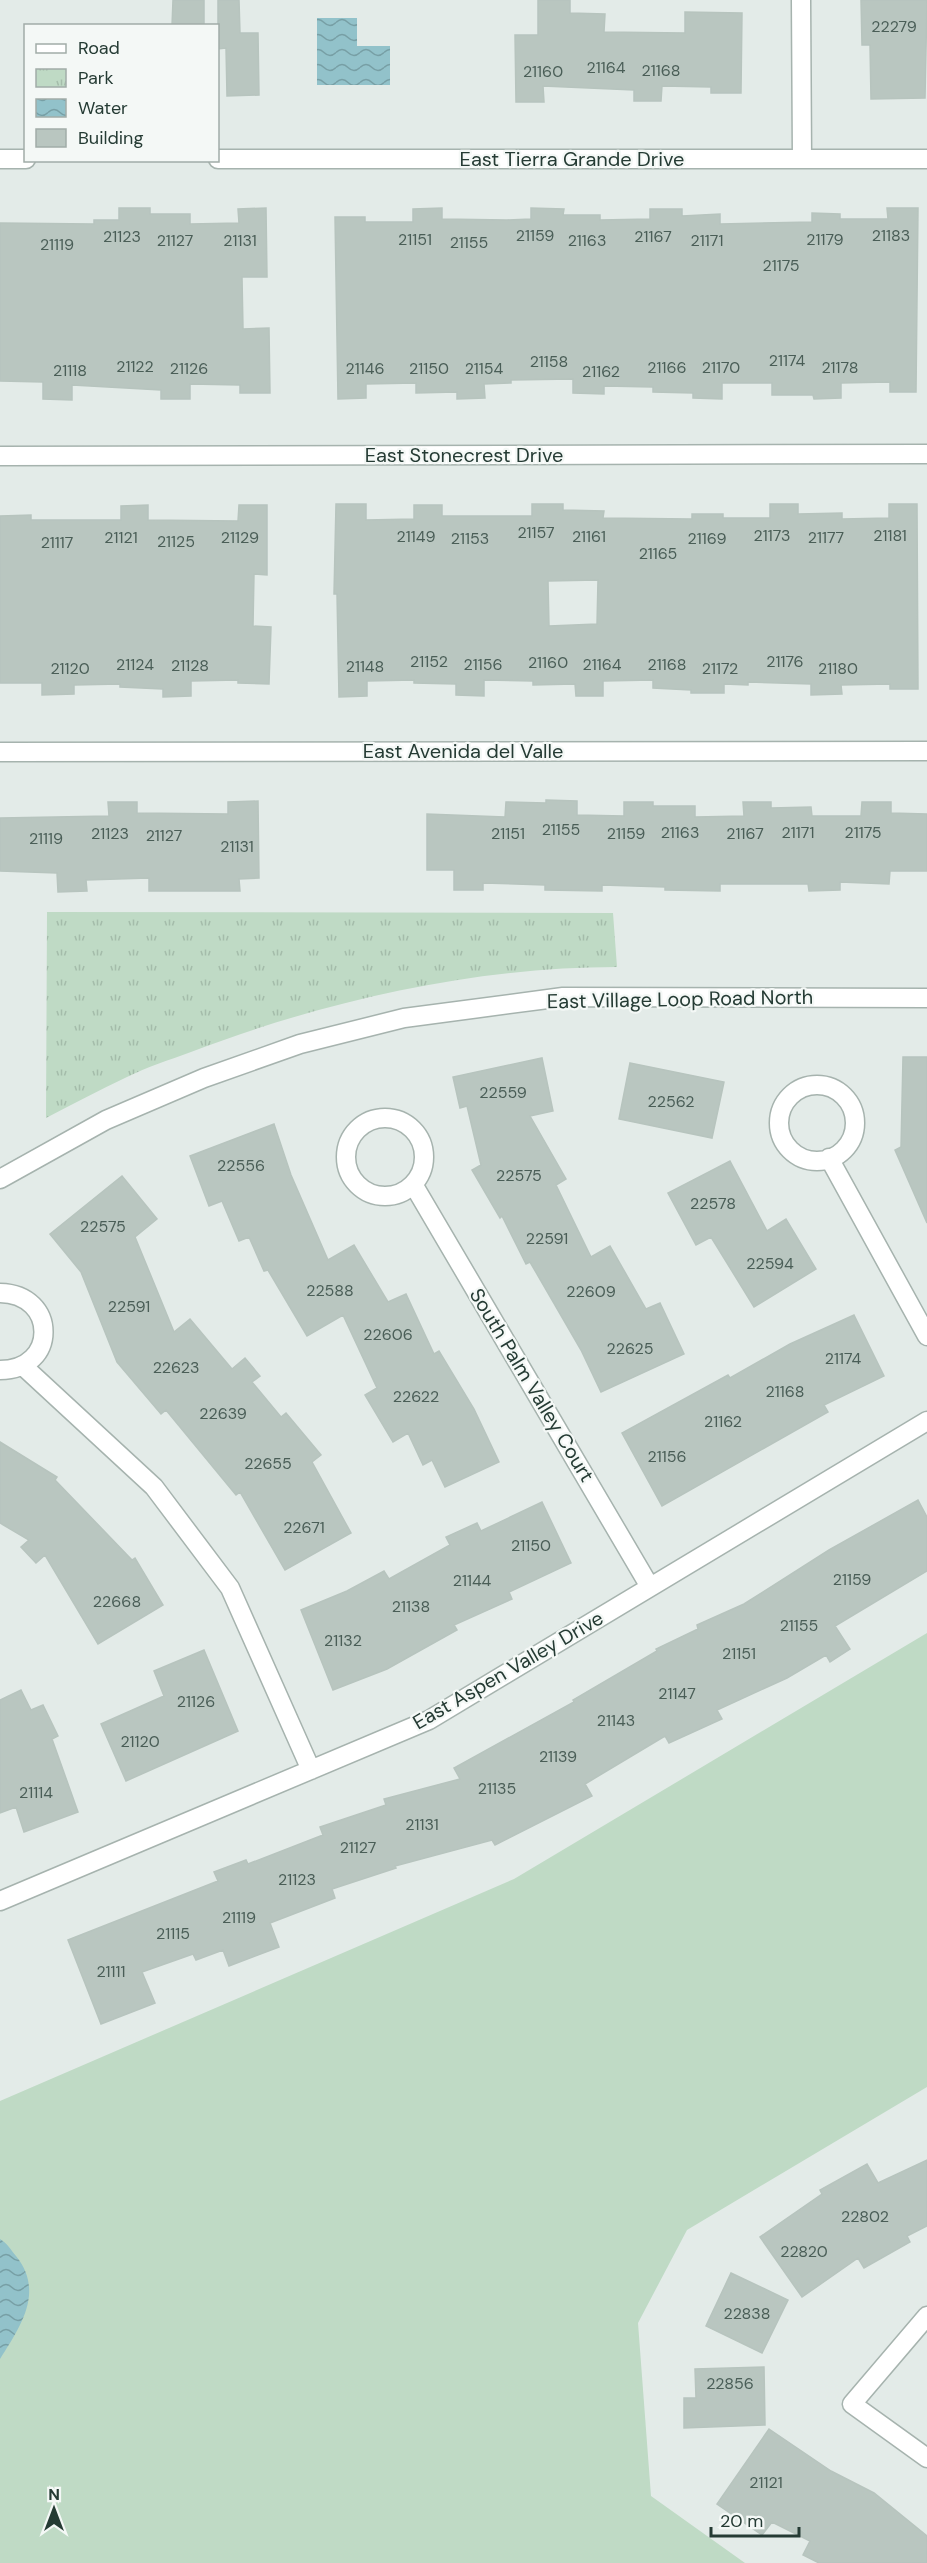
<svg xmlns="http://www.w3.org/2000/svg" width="927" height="2563" font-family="'DM Sans',sans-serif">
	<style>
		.green { fill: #bfdac5 }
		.park { fill: url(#park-tufts) }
		.water { fill: url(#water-waves) }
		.building { fill: #b9c6c0; stroke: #b7c4be; stroke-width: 1.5; fill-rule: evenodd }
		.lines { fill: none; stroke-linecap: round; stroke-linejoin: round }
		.minor-casing { stroke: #a6b3ae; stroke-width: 21 }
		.minor { stroke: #fff; stroke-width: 18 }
		.labels { text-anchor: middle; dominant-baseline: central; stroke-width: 4.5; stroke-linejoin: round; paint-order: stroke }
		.number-label { font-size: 16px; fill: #4a5e57 }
		.street-label { font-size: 20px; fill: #253b34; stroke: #f4f8f6 }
	</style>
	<defs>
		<pattern id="park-tufts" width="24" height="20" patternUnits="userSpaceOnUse" patternTransform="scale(1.5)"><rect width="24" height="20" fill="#bfdac5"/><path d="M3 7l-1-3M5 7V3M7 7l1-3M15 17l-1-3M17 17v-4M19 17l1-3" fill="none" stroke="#a4bcaa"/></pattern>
		<pattern id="water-waves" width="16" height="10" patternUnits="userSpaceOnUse" patternTransform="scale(1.5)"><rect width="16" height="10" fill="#92c2ca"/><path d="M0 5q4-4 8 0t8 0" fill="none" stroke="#779fa5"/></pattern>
	</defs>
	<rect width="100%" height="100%" fill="#e3ebe8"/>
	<!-- green -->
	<path class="green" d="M927 1633V2087L687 2230 638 2323 651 2496 745 2563H0V2101L514 1879Z"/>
	<!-- park -->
	<path class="park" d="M47 912 613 913 617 967C474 967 324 1001 191 1052 169 1060 147 1067 127 1077 99 1090 73 1104 46 1118Z"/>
	<!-- water -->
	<path class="water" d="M317 18H357V46H390V85H317Z
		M0 2239C7 2243 11 2250 16 2256 45 2292 20 2327 0 2359Z"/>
	<!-- building -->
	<path class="building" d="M173 0H204V26H172Z
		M218 0H239L240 33H258L259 95 227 96 226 48 218 49Z
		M538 0H570V13L605 14 604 32 685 33V12L742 13 741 93H711V87L662 86 661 101H634V90L543 86 544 102H516L515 35H538Z
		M861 0H927L925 98 871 99 870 45H862Z
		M119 208H150V214H190V224L239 223 238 209 266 208 267 277H242L243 329 269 328 270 393H240V385L190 384V399H161V390L72 385V400L43 399V382L0 381V223L94 224V220H119Z
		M442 208V219L507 220 531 219V208L564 209 563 215H600V220L650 219V209H682V216L720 214V224L812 222V213L840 214V219H888L887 208H918L916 392H890V382L841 383V398L814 399 813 395H772V383H722V399L693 398V393L653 392V387L604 386V394L573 393V379L511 380V383L484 384 485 398 457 399V392L416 393V383L366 384V398L338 399 335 217H365V222H413V209Z
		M336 504H366V520L414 519V505H442V516H532V504H563V510L604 511 603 518 692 519V514H723V518H770V504H798V514L842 513V519L889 518V504H917L918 689H890V684L841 685 842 694 811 695V684L748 682V685L724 684V693H691V690L653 688V680L603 681V696H576L575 684 533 685V681L484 680V696L456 695V684L414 683V680L367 681V696L339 697 337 594H334ZM598 580 597 624 549 626 548 581Z
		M148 505V520L238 521 239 505H267V575L254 574 253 626 271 627 269 684 238 683V680L191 681V696L163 697V689L120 687V684L74 685V694L42 695V683H0V516L31 515V520H121V506Z
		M546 800 577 801V815L624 816V802H653V806H695V817L744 816 743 802H771V808L811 807 812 816H861L862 802H891V813L927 814V871H890L889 884 840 882V890L809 891 808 884H720V891L665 890V887L602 885V891L545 890V885L483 883V890H454V870H427V814L505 817 506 802 546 803Z
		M258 801 259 878 239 879 240 891H149V878L86 880 87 891 58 892 57 873 0 871V818L109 816 108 802H137V813L228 814V802Z
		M903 1057H927V1223L895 1150 901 1147Z
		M542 1058 553 1111 530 1116 566 1179 556 1185 591 1257 610 1246 646 1309 660 1303 684 1354 601 1392 581 1350 530 1262 526 1264 502 1216 500 1218 472 1170 481 1165 467 1106 460 1108 453 1077Z
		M630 1063 724 1082 712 1138 619 1119Z
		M274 1124 291 1175 328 1260 354 1245 388 1302 406 1294 434 1354 439 1351 474 1409 499 1462 445 1487 432 1460 423 1465 408 1433 393 1442 365 1395 377 1388 343 1315 307 1336 268 1270 264 1271 249 1237 239 1241 222 1201 209 1206 190 1156Z
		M730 1161 767 1231 786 1219 816 1269 754 1307 711 1237 696 1245 668 1193Z
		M122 1176 157 1219 135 1237 174 1332 190 1319 232 1369 245 1358 260 1376 252 1382 281 1417 286 1413 321 1455 312 1462 351 1533 285 1570 240 1492 236 1495 166 1410 161 1414 117 1362 81 1272 50 1234Z
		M854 1315 884 1376 824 1405 828 1412 662 1506 622 1433 728 1375 730 1378 790 1344Z
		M0 1442 57 1477 55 1480 132 1560 135 1558 163 1605 98 1644 45 1555 36 1563 21 1547 29 1540 0 1523Z
		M918 1500 927 1517V1571L835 1626 850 1649 830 1662 826 1655 787 1678 717 1710 722 1719 669 1743 665 1736 585 1784 592 1796 495 1845 492 1840 395 1866 396 1868 332 1889 335 1898 270 1923 279 1947 229 1966 223 1950 196 1960 193 1954 142 1972 155 2003 101 2024 68 1940 218 1881 214 1872 246 1860 248 1864 323 1835 320 1827 386 1805 384 1799 460 1779 454 1768 574 1702 573 1700 657 1651 656 1649 698 1629 697 1625 744 1604 829 1550Z
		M542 1502 571 1563 509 1592 512 1599 454 1625 457 1630 387 1669 333 1690 301 1610 347 1591 384 1571 389 1579 450 1545 446 1537 477 1523 481 1531Z
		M204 1650 238 1731 126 1781 101 1724 164 1696 154 1671Z
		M21 1690 31 1710 43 1705 58 1736 52 1739 78 1812 24 1832 16 1807 0 1813V1700Z
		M927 2160V2226L907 2236 910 2242 864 2268 858 2258 802 2297 760 2237 822 2194 820 2190 867 2164 878 2183Z
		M731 2273 788 2300 762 2353 706 2326Z
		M764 2367 765 2425 684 2428V2398H696L695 2369Z
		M769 2429 831 2471 874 2493 927 2536V2563H819L803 2555 810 2541 772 2522 762 2535 717 2504Z"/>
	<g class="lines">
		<defs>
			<path id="minor" d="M801 0 802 159
				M0 159H26
				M218 159H927
				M0 456 927 454
				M0 752 927 751
				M779 1123a38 38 0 1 1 76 0a38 38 0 1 1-76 0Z
				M346 1157a39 39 0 1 1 78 0a39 39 0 1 1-78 0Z
				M829 1158 927 1336
				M0 1179 106 1120 204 1078 300 1044 404 1018 563 997 927 998
				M413 1184 650 1587
				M0 1293C58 1294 58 1370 0 1370
				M23 1366 154 1487 230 1588 311 1770
				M0 1901 429 1720 927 1421
				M927 2316 852 2404 927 2458"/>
		</defs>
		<!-- minor casing -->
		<use href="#minor" class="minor-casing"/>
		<!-- minor -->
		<use href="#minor" class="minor"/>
	</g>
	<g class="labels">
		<!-- number labels -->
		<g class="number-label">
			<text x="894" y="26">22279</text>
			<text x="606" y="67">21164</text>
			<text x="661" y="70">21168</text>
			<text x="543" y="71">21160</text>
			<text x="535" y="235">21159</text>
			<text x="891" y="235">21183</text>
			<text x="122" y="236">21123</text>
			<text x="653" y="236">21167</text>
			<text x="415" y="239">21151</text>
			<text x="825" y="239">21179</text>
			<text x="175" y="240">21127</text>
			<text x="240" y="240">21131</text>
			<text x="587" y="240">21163</text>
			<text x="707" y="240">21171</text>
			<text x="469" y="242">21155</text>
			<text x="57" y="244">21119</text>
			<text x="781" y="265">21175</text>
			<text x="787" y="360">21174</text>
			<text x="549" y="361">21158</text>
			<text x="135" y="366">21122</text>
			<text x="667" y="367">21166</text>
			<text x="721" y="367">21170</text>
			<text x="840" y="367">21178</text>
			<text x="189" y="368">21126</text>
			<text x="365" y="368">21146</text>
			<text x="429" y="368">21150</text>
			<text x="484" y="368">21154</text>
			<text x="70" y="370">21118</text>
			<text x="601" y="371">21162</text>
			<text x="536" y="532">21157</text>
			<text x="772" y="535">21173</text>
			<text x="890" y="535">21181</text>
			<text x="416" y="536">21149</text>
			<text x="589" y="536">21161</text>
			<text x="121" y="537">21121</text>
			<text x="240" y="537">21129</text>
			<text x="826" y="537">21177</text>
			<text x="470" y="538">21153</text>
			<text x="707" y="538">21169</text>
			<text x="176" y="541">21125</text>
			<text x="57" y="542">21117</text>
			<text x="658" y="553">21165</text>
			<text x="429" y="661">21152</text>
			<text x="785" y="661">21176</text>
			<text x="548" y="662">21160</text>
			<text x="135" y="664">21124</text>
			<text x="483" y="664">21156</text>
			<text x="602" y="664">21164</text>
			<text x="667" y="664">21168</text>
			<text x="190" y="665">21128</text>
			<text x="365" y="666">21148</text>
			<text x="70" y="668">21120</text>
			<text x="720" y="668">21172</text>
			<text x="838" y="668">21180</text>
			<text x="561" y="829">21155</text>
			<text x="680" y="832">21163</text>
			<text x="798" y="832">21171</text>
			<text x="863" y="832">21175</text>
			<text x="110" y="833">21123</text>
			<text x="508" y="833">21151</text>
			<text x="626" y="833">21159</text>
			<text x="745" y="833">21167</text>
			<text x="164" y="835">21127</text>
			<text x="46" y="838">21119</text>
			<text x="237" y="846">21131</text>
			<text x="503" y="1092">22559</text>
			<text x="671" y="1101">22562</text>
			<text x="241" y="1165">22556</text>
			<text x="519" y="1175">22575</text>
			<text x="713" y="1203">22578</text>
			<text x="103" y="1226">22575</text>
			<text x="547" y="1238">22591</text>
			<text x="770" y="1263">22594</text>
			<text x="330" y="1290">22588</text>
			<text x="591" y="1291">22609</text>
			<text x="129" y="1306">22591</text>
			<text x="388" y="1334">22606</text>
			<text x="630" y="1348">22625</text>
			<text x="843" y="1358">21174</text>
			<text x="176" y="1367">22623</text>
			<text x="785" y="1391">21168</text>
			<text x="416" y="1396">22622</text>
			<text x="223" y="1413">22639</text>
			<text x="723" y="1421">21162</text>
			<text x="667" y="1456">21156</text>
			<text x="268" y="1463">22655</text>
			<text x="304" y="1527">22671</text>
			<text x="531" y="1545">21150</text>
			<text x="852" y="1579">21159</text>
			<text x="472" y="1580">21144</text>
			<text x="117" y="1601">22668</text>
			<text x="411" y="1606">21138</text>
			<text x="799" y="1625">21155</text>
			<text x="343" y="1640">21132</text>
			<text x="739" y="1653">21151</text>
			<text x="677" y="1693">21147</text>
			<text x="196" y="1701">21126</text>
			<text x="616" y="1720">21143</text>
			<text x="140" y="1741">21120</text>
			<text x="558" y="1756">21139</text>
			<text x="497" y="1788">21135</text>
			<text x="36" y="1792">21114</text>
			<text x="422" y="1824">21131</text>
			<text x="358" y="1847">21127</text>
			<text x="297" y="1879">21123</text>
			<text x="239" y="1917">21119</text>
			<text x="173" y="1933">21115</text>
			<text x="111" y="1971">21111</text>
			<text x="865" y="2216">22802</text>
			<text x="804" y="2251">22820</text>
			<text x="747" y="2313">22838</text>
			<text x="730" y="2383">22856</text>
			<text x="766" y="2482">21121</text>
		</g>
		<!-- street labels -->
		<g class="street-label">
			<text x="572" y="159">East Tierra Grande Drive</text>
			<text x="464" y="455">East Stonecrest Drive</text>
			<text x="463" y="751">East Avenida del Valle</text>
			<text transform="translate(680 999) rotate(-1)">East Village Loop Road North</text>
			<text transform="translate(532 1385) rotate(59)">South Palm Valley Court</text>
			<text transform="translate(508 1670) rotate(-30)">East Aspen Valley Drive</text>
		</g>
	</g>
	<!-- legend -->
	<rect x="24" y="24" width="195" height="138" fill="#f4f8f6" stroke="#a1aca8" stroke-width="1.5"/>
	<rect x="36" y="44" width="30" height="9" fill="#ffffff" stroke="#a1aca8" stroke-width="1.5"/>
	<text x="78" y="54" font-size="18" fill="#253b34">Road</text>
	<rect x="36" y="69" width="30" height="18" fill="url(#park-tufts)" stroke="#a1aca8" stroke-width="1.5"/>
	<text x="78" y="84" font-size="18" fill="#253b34">Park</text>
	<rect x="36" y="99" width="30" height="18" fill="url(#water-waves)" stroke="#a1aca8" stroke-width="1.5"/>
	<text x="78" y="114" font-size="18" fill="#253b34">Water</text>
	<rect x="36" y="129" width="30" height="18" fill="#b9c6c0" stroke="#a1aca8" stroke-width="1.5"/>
	<text x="78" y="144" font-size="18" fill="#253b34">Building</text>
	<!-- north arrow -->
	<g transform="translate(54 2509)" stroke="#f4f8f6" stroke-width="4.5" paint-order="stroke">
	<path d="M0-4.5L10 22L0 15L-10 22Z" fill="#253b34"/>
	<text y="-9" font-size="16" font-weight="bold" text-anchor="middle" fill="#253b34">N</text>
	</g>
	<!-- scale -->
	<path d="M711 2527v9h88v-9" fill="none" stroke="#253b34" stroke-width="3"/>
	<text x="720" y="2527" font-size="18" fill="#253b34" stroke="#f4f8f6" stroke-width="4.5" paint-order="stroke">20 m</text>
</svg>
